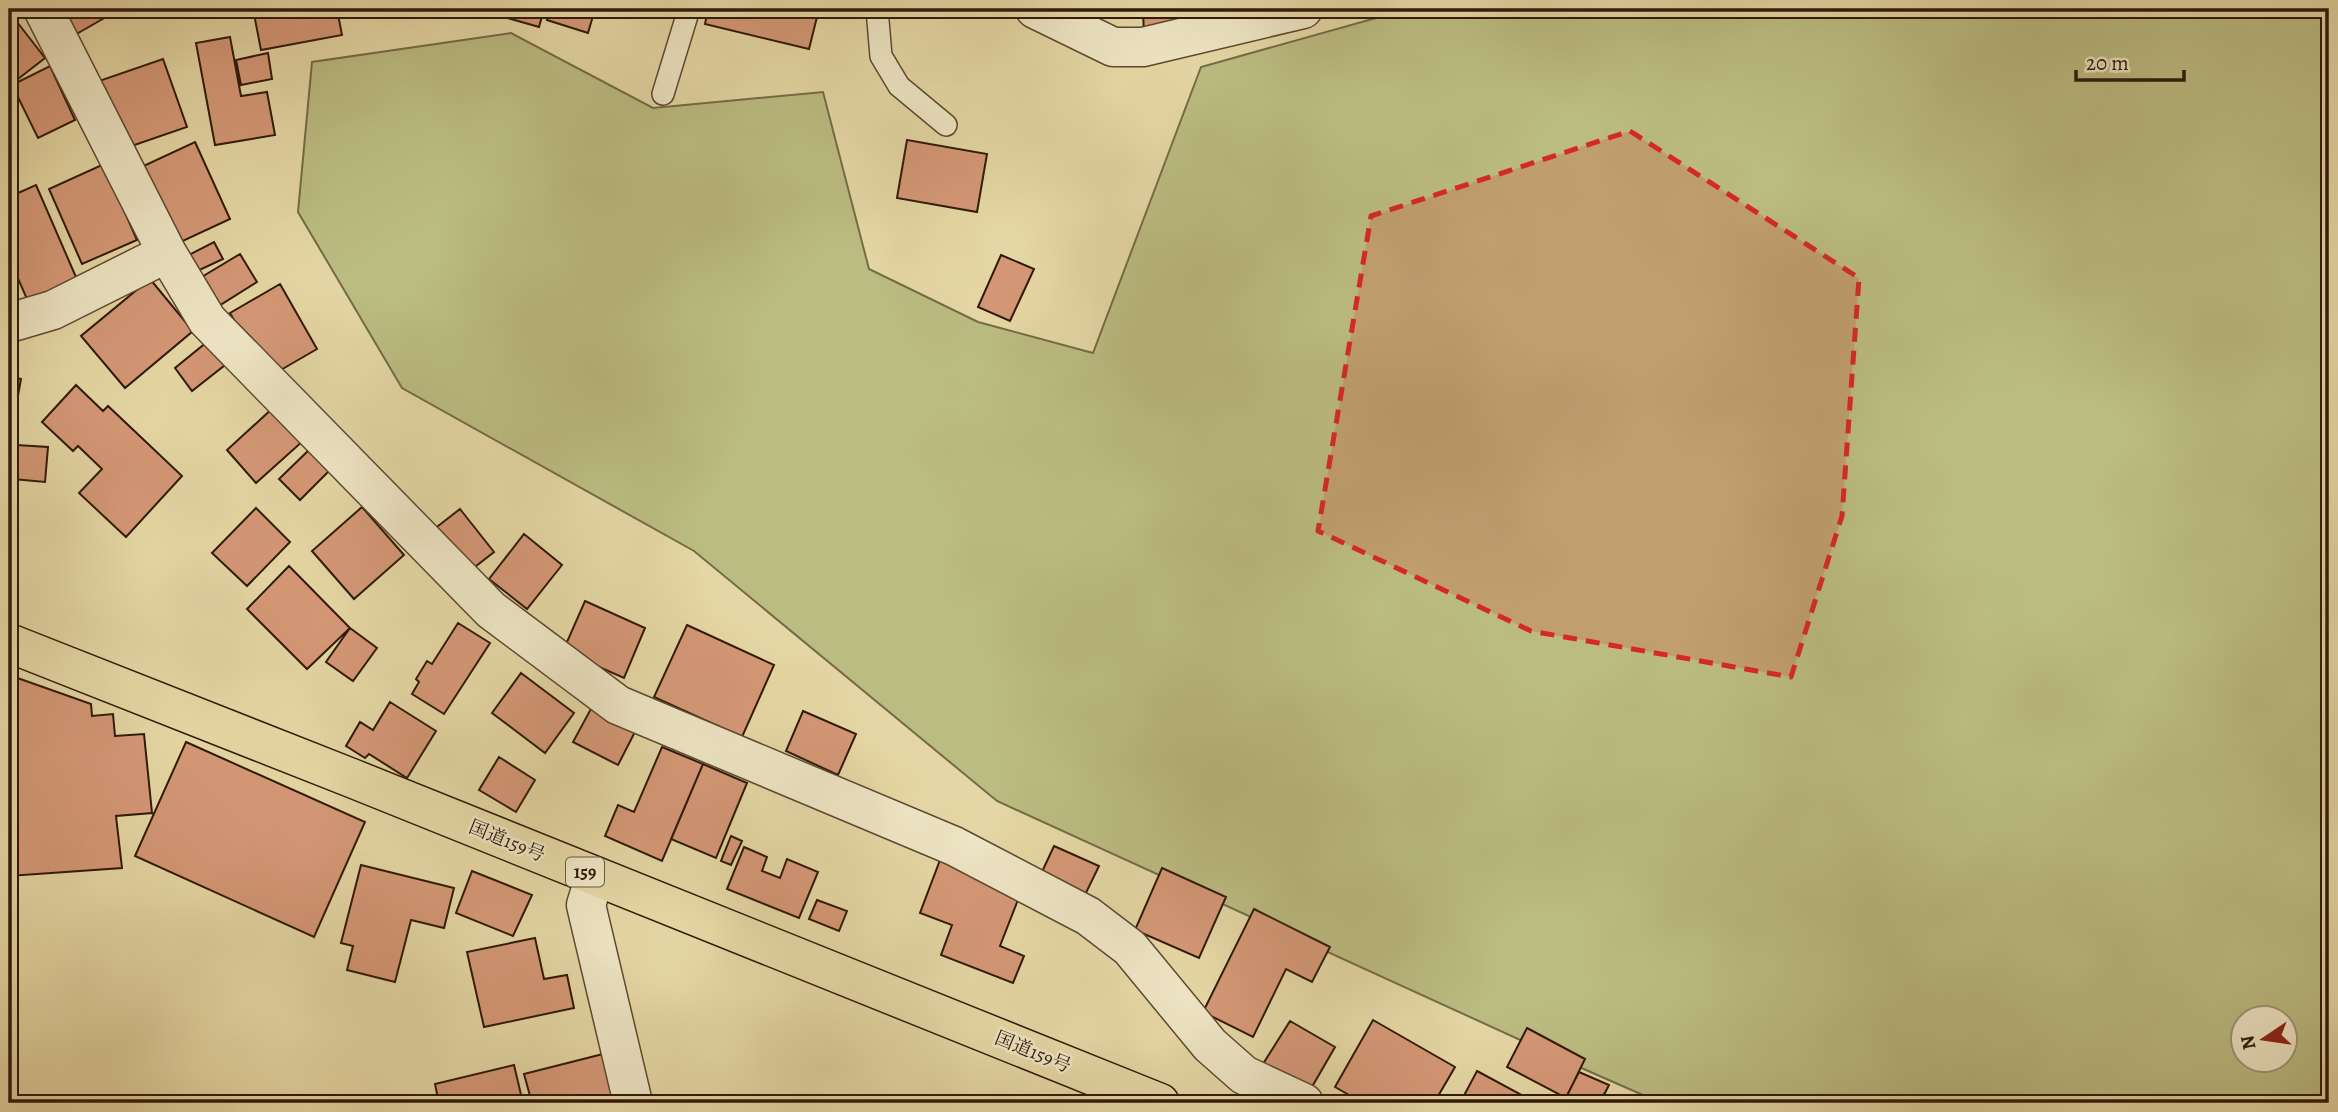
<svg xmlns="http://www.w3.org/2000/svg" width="2338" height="1112" font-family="Alegreya,'Noto Serif JP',serif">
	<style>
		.green { fill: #bbbc82; stroke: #756b46; stroke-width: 2; fill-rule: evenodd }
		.building { fill: #d59877; stroke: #2f1a09; stroke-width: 2 }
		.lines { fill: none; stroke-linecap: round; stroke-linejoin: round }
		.lane-casing { stroke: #5c4930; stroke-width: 24 }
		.street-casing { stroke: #5c4930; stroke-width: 41 }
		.highway-casing { stroke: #2f1a09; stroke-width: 41 }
		.lane { stroke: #eee5c4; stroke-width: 21 }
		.street { stroke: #eee5c4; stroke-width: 38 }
		.highway { stroke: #e5d7a5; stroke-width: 38 }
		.marked { fill: #d62828; fill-opacity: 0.2; stroke: #d62828; stroke-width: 5; stroke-dasharray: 14 9; stroke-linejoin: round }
		.labels { text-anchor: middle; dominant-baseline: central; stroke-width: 5; stroke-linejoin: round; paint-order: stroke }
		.shield { fill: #eee5c4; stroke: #685741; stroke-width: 2 }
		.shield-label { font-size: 18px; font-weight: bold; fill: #2f1a09 }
		.street-label { font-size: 19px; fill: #2f1a09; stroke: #eee5c4 }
	</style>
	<rect width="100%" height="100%" fill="#e5d7a5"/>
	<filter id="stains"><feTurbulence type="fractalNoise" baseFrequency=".00286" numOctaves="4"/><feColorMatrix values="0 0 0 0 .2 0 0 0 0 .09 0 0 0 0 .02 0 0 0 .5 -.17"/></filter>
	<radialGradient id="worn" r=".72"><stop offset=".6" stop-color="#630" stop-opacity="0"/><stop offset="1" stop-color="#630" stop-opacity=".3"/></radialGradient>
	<!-- green -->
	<path class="green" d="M1408 9H2329V1103H1661L1586 1070 997 801 694 551 402 388 298 212 312 62 511 33 653 108 823 92 869 269 978 322 1093 353 1201 67ZM2244 1018H2286V1060H2244Z"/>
	<!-- building -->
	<path class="building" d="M57 9H120L73 36Z
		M253 9H337L342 35 261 50Z
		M506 9H544L539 27 504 17Z
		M551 9H595L588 33 547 20Z
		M708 9H819L809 49 705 24Z
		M1143 9H1186L1187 36 1144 37Z
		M14 18 45 58 9 86V22Z
		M230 37 241 96 267 92 275 135 215 145 196 43Z
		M268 53 272 79 241 85 236 60Z
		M163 59 187 127 120 150 96 82Z
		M50 66 75 120 38 138 12 85Z
		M907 140 987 154 977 212 897 198Z
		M195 142 230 219 172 246 137 169Z
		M104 164 137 240 82 264 49 189Z
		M36 185 79 284 30 306 9 258V197Z
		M214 242 223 259 191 274 183 258Z
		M240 254 257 282 217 307 200 278Z
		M1001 255 1034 269 1010 321 978 307Z
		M150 279 193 331 125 388 81 336Z
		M280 284 317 349 267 378 230 313Z
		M207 342 225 365 192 391 175 368Z
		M9 376 21 379 9 445Z
		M76 385 103 411 108 406 182 476 126 537 79 493 102 469 78 446 73 451 42 422Z
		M274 407 304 440 256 483 227 450Z
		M16 445 48 447 45 482 13 479Z
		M313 446 333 467 300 500 279 479Z
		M362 507 404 555 354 599 312 551Z
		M256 508 290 542 247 586 212 553Z
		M460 509 494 552 467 573 433 530Z
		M524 534 562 565 527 609 489 579Z
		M289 566 350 628 307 669 247 609Z
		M585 601 645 628 624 678 563 651Z
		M458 623 490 643 444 714 412 694 419 682 416 679 427 661 432 664Z
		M687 625 774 665 742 737 654 697Z
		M350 628 377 648 353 681 326 662Z
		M521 673 574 713 545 753 492 713Z
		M9 675 91 704 92 716 113 714 115 736 144 734 152 813 116 816 122 868 9 876Z
		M390 702 436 731 407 778 369 754 365 758 346 746 360 722 373 730Z
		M593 705 637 728 618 765 573 742Z
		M803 711 856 734 838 775 786 751Z
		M186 742 365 822 314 937 135 856Z
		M662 747 703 764 662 861 605 836 618 805 634 812Z
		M499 757 535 780 516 812 479 790Z
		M703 764 747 783 716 858 671 839Z
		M731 836 742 841 731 865 721 861Z
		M1054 846 1099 866 1084 897 1040 876Z
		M744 847 767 857 762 871 780 878 787 859 818 872 799 918 727 889Z
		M940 860 1021 892 1000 946 1024 956 1013 983 941 955 952 925 920 913Z
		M361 865 454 888 444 928 411 920 395 982 347 970 353 946 341 943Z
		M1162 868 1226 897 1199 958 1135 930Z
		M472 871 532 895 513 936 456 913Z
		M817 900 847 911 839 931 809 919Z
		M1254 909 1330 947 1312 982 1286 969 1253 1037 1203 1012Z
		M535 938 544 979 567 975 574 1008 484 1027 467 952Z
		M1373 1020 1455 1067 1434 1103H1363L1335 1087Z
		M1290 1021 1335 1047 1309 1092 1263 1064Z
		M1527 1028 1585 1059 1566 1098 1507 1067Z
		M603 1054 617 1103H532L524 1074Z
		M514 1065 523 1103H439L435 1084Z
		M1477 1071 1529 1099 1527 1103H1460Z
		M1579 1072 1609 1085 1600 1103H1563Z
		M1604 1094 1621 1103H1600Z"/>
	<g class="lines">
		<defs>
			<path id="lane" d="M877 9 881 56 899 86 946 125
				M663 94 689 9"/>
			<path id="street" d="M43 9 167 253 207 320 491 610 618 705 954 846 1088 916 1130 948 1210 1045 1244 1075 1304 1103
				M1035 9 1113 47H1143L1303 9
				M9 323 53 310 167 253
				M595 876 586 905 633 1103"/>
			<path id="highway" d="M9 643 354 779 1160 1103"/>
		</defs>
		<!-- lane casing -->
		<use href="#lane" class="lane-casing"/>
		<!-- street casing -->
		<use href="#street" class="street-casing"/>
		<!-- highway casing -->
		<use href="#highway" class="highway-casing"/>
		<!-- lane -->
		<use href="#lane" class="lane"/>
		<!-- street -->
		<use href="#street" class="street"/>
		<!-- highway -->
		<use href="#highway" class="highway"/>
	</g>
	<!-- marked area -->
	<path class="marked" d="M1630 131 1859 278 1842 516 1791 677 1531 631 1318 531 1371 216Z"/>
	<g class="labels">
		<!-- shield labels -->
		<rect class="shield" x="566" y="857.5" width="38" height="29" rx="5"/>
		<g class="shield-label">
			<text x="585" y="872">159</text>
		</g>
		<!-- street labels -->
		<g class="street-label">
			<text transform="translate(507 841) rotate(22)">国道159号</text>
			<text transform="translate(1033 1052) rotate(22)">国道159号</text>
		</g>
	</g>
	<!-- margin -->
	<rect width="2338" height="1112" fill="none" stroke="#e5d7a5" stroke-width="35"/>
	<rect x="10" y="10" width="2317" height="1091" fill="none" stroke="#2f1a09" stroke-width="3.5"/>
	<rect x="18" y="18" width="2303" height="1077" fill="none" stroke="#2f1a09" stroke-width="2"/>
	<!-- north arrow -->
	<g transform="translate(2264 1039) rotate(257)"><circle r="33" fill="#eee5c4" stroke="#a29479" stroke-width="2"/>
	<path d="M0-5L12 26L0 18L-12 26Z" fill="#8f2418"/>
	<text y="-10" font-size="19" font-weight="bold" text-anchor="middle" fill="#2f1a09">N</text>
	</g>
	<!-- scale -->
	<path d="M2076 70v10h108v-10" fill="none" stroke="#2f1a09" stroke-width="3.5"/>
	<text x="2086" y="70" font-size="21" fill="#2f1a09" stroke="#eee5c4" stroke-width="5" paint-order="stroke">20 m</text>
	<rect width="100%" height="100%" filter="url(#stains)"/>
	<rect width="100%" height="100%" fill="url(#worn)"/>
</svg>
